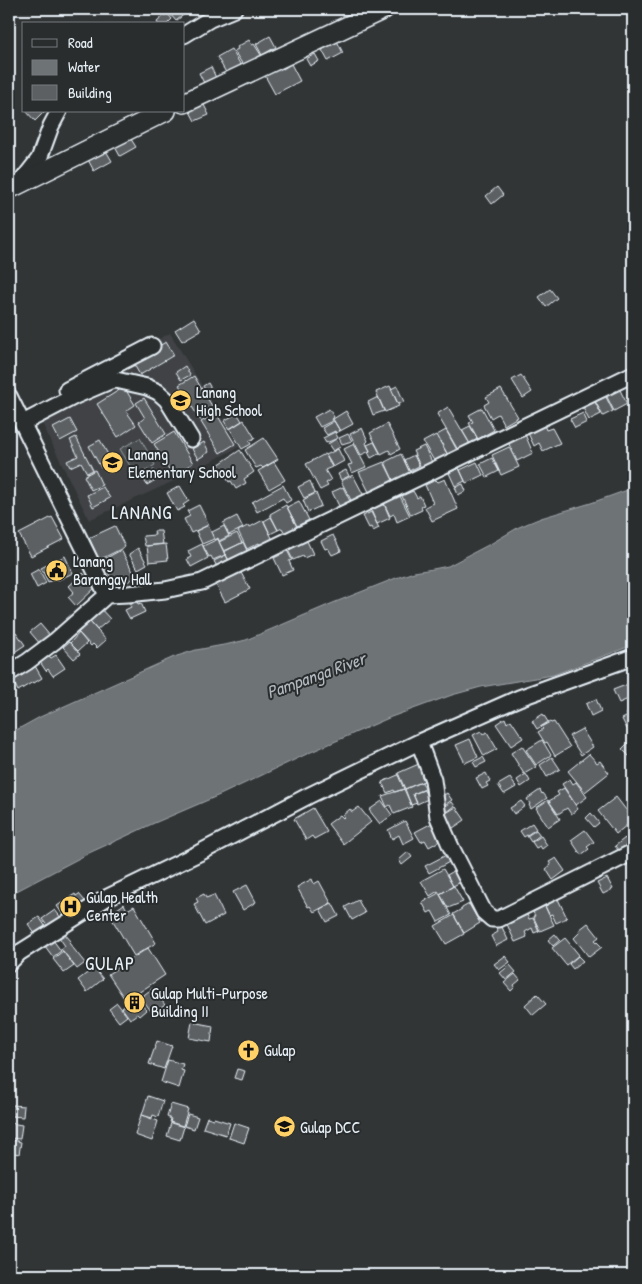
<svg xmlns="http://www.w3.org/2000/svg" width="642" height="1284" font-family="'Patrick Hand',sans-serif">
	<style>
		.built { fill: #3f4244 }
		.green { fill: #494d4f; stroke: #989fa4 }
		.water { fill: #6e7376; stroke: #9fa5aa }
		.building { fill: #5c6063; stroke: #e8f1f8 }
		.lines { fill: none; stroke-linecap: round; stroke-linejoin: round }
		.minor-casing { stroke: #e8f1f8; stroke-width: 19 }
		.major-casing { stroke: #e8f1f8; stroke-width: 22 }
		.minor { stroke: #2a2d2e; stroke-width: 15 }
		.major { stroke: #2a2d2e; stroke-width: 19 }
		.labels { text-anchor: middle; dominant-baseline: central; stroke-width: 4; stroke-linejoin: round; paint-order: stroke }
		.poi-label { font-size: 16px; fill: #e8f1f8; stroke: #2a2d2e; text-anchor: start }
		.water-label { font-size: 18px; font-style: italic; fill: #b1b8be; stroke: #2a2d2e }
		.quarter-label { font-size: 19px; letter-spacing: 1px; fill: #e8f1f8; stroke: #2a2d2e }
	</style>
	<rect width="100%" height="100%" fill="#323536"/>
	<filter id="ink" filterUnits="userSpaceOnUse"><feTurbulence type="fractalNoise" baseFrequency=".02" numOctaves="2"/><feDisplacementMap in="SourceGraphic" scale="10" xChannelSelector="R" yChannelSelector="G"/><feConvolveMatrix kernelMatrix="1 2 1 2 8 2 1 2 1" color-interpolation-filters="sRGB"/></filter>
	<g filter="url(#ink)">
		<!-- built -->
		<path class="built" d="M170 333 239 447 174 481 89 520 39 417 129 369 123 359Z"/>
		<!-- green -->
		<path class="green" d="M140 438 155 465 136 476 120 449Z"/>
		<!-- water -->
		<path class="water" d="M633 488V645L553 675 481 687 452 695 391 717 311 752 222 794 152 824 122 838 91 852 9 895V734L40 717 174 657 196 650 229 644 246 640 333 603 396 578 414 572 433 569 448 566 492 543 519 527 541 518 591 503Z"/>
		<!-- building -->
		<path class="building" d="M176 9H184L187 12 176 21 170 14Z
			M167 13 172 19 167 24H158L157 22Z
			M270 36 276 47 262 55 256 44Z
			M249 40 252 45 254 44 263 58 250 66 248 62 243 65 234 51 238 49 237 47Z
			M337 41 343 53 328 61 322 50Z
			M231 49 242 67 228 76 217 57Z
			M315 54 319 61 310 66 306 59Z
			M291 64 300 81 275 94 264 74 281 65 283 69Z
			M211 67 217 80 205 85 199 73Z
			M201 99 209 115 195 121 187 106Z
			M26 111H45L35 121Z
			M129 136 136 147 120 156 114 145Z
			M105 149 112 161 94 171 86 156Z
			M497 187 503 195 492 204 486 196Z
			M550 289 557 298 546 307 539 297Z
			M194 318 201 330 182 341 175 330Z
			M166 342 174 355 140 375 132 361Z
			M185 366 190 375 181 380 176 372Z
			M521 375 532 392 523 398 512 380Z
			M194 376 215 411 200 420 179 385Z
			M208 383 214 394 209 397 203 386Z
			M390 386 399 406 385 412 376 392Z
			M397 386 404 402 398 404 391 389Z
			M124 387 135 405 126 411 136 425 118 437 97 404Z
			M619 388 627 404 614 411 606 395Z
			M501 389 518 417 504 425 498 414 491 418 484 405 489 402 486 397Z
			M605 395 613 411 603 416 595 401Z
			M378 397 384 411 373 415 368 402Z
			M144 398 166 434 152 443 139 422 145 418 136 403Z
			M595 402 601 414 589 420 583 408Z
			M448 407 470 444 458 450 437 414Z
			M482 408 494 430 478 439 469 423 473 422 469 415Z
			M329 409 334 417 331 419 332 421 320 427 314 417Z
			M346 411 353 424 340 431 333 419Z
			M216 413 235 444 220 453 201 422Z
			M237 413 242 421 229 429 224 421Z
			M583 413 587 422 575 428 570 419Z
			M70 419 77 432 60 441 53 428Z
			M244 420 255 438 249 441 251 444 242 449 230 429Z
			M334 421 340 431 336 433 335 431 327 435 322 428Z
			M387 424 400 449 391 454 389 450 381 454 370 433Z
			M544 425 546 430 552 428 560 443 543 451 539 443 534 446 528 433Z
			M470 426 478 440 470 444 462 430Z
			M362 428 368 441 366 443 370 451 361 455 350 434Z
			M446 430 457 450 448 455 437 435Z
			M174 432 193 463 173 476 154 444Z
			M335 432 338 438 326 443 323 438Z
			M524 432 533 453 517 461 507 440Z
			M348 434 352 441 342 444 339 438Z
			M436 435 449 457 436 464 423 442Z
			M76 437 93 470 87 473 81 462 70 467 67 461 78 456 70 440Z
			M264 438 278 459 263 468 261 466 256 468 245 450Z
			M336 439 340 447 333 451 328 444Z
			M100 440 112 462 101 468 89 446Z
			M204 442 209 452 198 459 192 449Z
			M374 442 380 453 371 458 368 452 370 451 367 445Z
			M354 444 366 467 352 473 348 465 352 464 344 449Z
			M424 446 433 464 422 470 413 451Z
			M509 447 519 467 501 475 492 455Z
			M338 449 344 461 333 467 326 455Z
			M240 450 254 472 244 479 246 483 236 489 231 481 229 482 218 465Z
			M325 454 332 467 325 470 331 480 326 483 328 486 320 490 306 464Z
			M401 454 412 476 395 484 385 462Z
			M414 455 419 466 409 471 404 460Z
			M492 458 499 471 487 477 480 464Z
			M274 462 285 480 269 489 258 471Z
			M384 462 395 484 387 488 385 484 380 486 383 491 371 496 359 472Z
			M477 462 483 475 466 483 460 470Z
			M459 468 465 481 455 486 449 473Z
			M95 470 102 485 91 490 84 476Z
			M154 470 159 478 147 485 142 477Z
			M346 470 349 476 341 480 338 474Z
			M353 475 364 496 352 502 341 481Z
			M445 479 458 509 432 521 425 507 433 503 425 485 436 480 438 482Z
			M310 481 315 493 304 498 298 487Z
			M463 484 466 491 458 495 455 487Z
			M283 485 291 500 286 503 283 498 257 512 252 502Z
			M180 486 189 501 183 505 185 507 177 511 167 493Z
			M103 487 110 498 93 507 87 495Z
			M343 487 352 505 341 510 332 492Z
			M413 491 417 498 420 496 424 505 421 506 422 510 411 515 402 496Z
			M316 493 321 506 308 512 303 500Z
			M400 496 410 516 397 522 394 514 390 516 384 503Z
			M299 501 309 520 297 526 287 507Z
			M384 504 390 518 377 524 371 510Z
			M199 505 209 525 191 533 184 519 190 516 187 511Z
			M286 505 299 531 287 537 282 528 278 530 270 514Z
			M371 512 379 528 373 531 371 527 369 528 363 516Z
			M237 516 243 528 229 535 223 523Z
			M52 517 64 539 31 556 19 534Z
			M271 517 278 530 270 534 264 521Z
			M263 520 273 540 261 546 259 543 247 549 238 531 249 525 250 527Z
			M208 525 214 539 202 544 196 531Z
			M115 526 125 547 99 560 89 538Z
			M224 526 229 536 219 541 218 538 215 540 212 532Z
			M154 531H161L163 544 145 546 143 536 155 535Z
			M237 533 242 543 224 551 219 542Z
			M333 535 341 551 332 555 328 548 325 549 321 541Z
			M218 539 225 555 213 560 211 556 209 557 203 546Z
			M307 541 313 554 304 558 303 556 293 560 288 550Z
			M243 542 249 555 231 564 224 552Z
			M166 544 168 560 149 562 147 546Z
			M202 544 208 558 191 567 187 559 191 557 188 551Z
			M138 548 147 564 138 569 129 554Z
			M121 550 136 577 117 588 101 561Z
			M287 550 292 560 289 561 293 570 282 575 274 558 280 555 279 554Z
			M226 555 231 565 219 571 214 561Z
			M65 556 73 573 58 580 57 578 48 582 41 568Z
			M39 569 46 583 37 588 30 574Z
			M240 571 250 589 225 602 215 583Z
			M83 573 96 587 76 606 68 597 74 592 69 586Z
			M137 601 138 604 141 603 145 612 130 619 125 610 131 607 130 605Z
			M100 608 110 619 97 630 88 619Z
			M90 622 106 640 97 648 93 644 91 646 78 632Z
			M40 624 51 637 41 645 30 632Z
			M16 632 25 645 10 655 9 637Z
			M79 633 87 643 78 651 70 643Z
			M69 642 80 654 74 659 63 647Z
			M56 655 65 668 53 676 48 669 46 671 40 662 49 656 51 658Z
			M35 666 42 678 34 683 33 682 18 691 15 685 12 687 9 682Z
			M631 683 633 689 632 691 633 697 619 703 613 690Z
			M596 699 601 711 591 716 586 704Z
			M633 710V726L627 729 622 719 628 716 626 714Z
			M543 714 548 722 537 729 532 721Z
			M505 718 507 723 511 720 523 738 511 746 496 724Z
			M550 722 551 723 554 722 570 747 555 756 547 742 545 743 538 732 543 729 541 727Z
			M582 729 593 747 581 755 569 736Z
			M481 731 483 734 487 732 497 749 484 756 473 735Z
			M633 738V760L622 749Z
			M470 739 478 757 465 763 456 745Z
			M542 740 551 755 536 765 526 750Z
			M522 746 536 767 524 774 511 753Z
			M589 754 597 763 600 761 609 773 585 792 568 771Z
			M483 757 486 762 476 767 473 762Z
			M552 757 560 769 547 777 540 765Z
			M421 763 425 773 421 775 424 781 405 789 398 773Z
			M486 773 490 781 486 783 488 786 482 789 476 778Z
			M526 774 530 781 521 787 517 780Z
			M398 775 404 789 395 792 394 790 387 793 382 782Z
			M510 778 516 787 504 794 498 785Z
			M570 779 573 784 576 782 587 797 576 805 562 784Z
			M422 782 425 789 413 794 417 803 411 805 405 789Z
			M564 788 578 809 571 814 567 808 558 814 549 801 559 795 557 792Z
			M404 789 412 807 394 814 390 805 387 807 382 796Z
			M424 790 428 799 417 804 413 794Z
			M540 790 542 794 543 793 547 798 531 809 529 805 530 804 527 799Z
			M447 793 452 800 442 807 437 800Z
			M616 797 633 819V820L616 834 598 811Z
			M548 800 560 819 548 827 536 808Z
			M382 801 392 815 380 824 369 810Z
			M521 801 525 806 514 814 510 808Z
			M452 802 455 806 443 815 439 810Z
			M359 807 371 822 343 844 328 824 340 815 343 818 344 817 343 815 350 809 352 812Z
			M456 807 465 820 450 830 443 815Z
			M313 808 327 832 314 839 312 836 306 840 294 819Z
			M591 813 599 823 594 827 586 818Z
			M405 821 414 838 403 844 399 835 392 839 388 830Z
			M434 822 443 839 429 847 425 840 421 842 415 832Z
			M532 823 536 829 524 837 520 831Z
			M536 830 540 835 531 842 527 836Z
			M585 830 594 842 587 847 589 849 581 855 571 840Z
			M541 836 547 845 542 849 540 846 536 848 532 842Z
			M625 838 632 847 622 855 615 846Z
			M408 852 412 857 402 865 399 860Z
			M450 853 453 860 429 873 425 866Z
			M556 858 565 871 553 880 546 869 551 865 549 862Z
			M443 869 453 886 440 894 438 891 430 896 421 881Z
			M457 869 463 881 453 886 447 875Z
			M607 878 613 889 603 894 597 883Z
			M312 879 314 884 319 881 331 903 314 912 310 906 308 907 297 887Z
			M247 885 256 902 243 910 233 892Z
			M454 886 463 902 448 908 440 894Z
			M439 893 451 915 438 922 432 911 428 913 422 902Z
			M75 894 76 896 79 894 85 901 82 904 83 906 65 918 57 906Z
			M204 894 206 898 214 895 224 915 205 925 194 904 198 902 196 898Z
			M558 899 567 918 556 923 552 914 549 915 545 906Z
			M358 900 365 913 352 920 345 907Z
			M332 903 339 916 327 922 320 909Z
			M124 904 127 910 134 906 156 943 134 956 112 919 120 914 117 909Z
			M469 904 480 923 464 933 453 914 462 909V908Z
			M545 906 554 925 540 931 533 916H535L533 912Z
			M55 910 62 919 49 928 42 919Z
			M526 913 529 919 533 918 539 931 534 933 532 928 525 932 527 937 515 942 506 922Z
			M454 915 464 934 446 944 435 926Z
			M39 917 46 927 36 935 28 924Z
			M588 923 599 937 595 940 602 947 589 957 574 938 580 932 579 930Z
			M501 925 508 940 496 946 491 936 498 932 496 928Z
			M64 933 71 941 69 943 85 963 77 969 61 949 65 946 59 937Z
			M555 934 560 940 553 946 548 940Z
			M565 938 579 955 566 965 552 948Z
			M53 940 61 951 53 957 45 946Z
			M148 948 165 975 126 1001 108 974Z
			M63 951 74 966 64 973 53 959Z
			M505 956 510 962 499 970 494 964Z
			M578 956 583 961 573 969 569 964Z
			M510 965 516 972 506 980 500 973Z
			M94 968 103 979 87 992 78 980Z
			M515 974 520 980 514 985 515 987 511 991 504 983Z
			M153 988 165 1005 153 1014 141 997Z
			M537 994 546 1004 533 1015 525 1005Z
			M136 997 146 1010 139 1016 137 1014 130 1019 122 1008Z
			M117 1003 127 1016 119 1022 109 1009Z
			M192 1022 213 1026 211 1042 189 1038Z
			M157 1041 172 1046 164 1069 149 1064Z
			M168 1060 183 1064 181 1070 184 1071 179 1088 161 1082Z
			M237 1069 245 1071 242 1080 234 1078Z
			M148 1096 163 1101 158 1117 153 1115 152 1118 142 1115Z
			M171 1104 188 1109 183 1126 170 1122 171 1119 167 1117Z
			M12 1105 24 1106 23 1117 11 1116Z
			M188 1114 198 1117 194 1129 184 1126Z
			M141 1115 158 1121 152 1141 135 1135Z
			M207 1117 214 1119V1118L230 1123 226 1135 203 1128Z
			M10 1123 22 1125 20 1139 9 1138Z
			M171 1123 184 1127 180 1140 167 1136Z
			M234 1123 249 1128 244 1143 229 1138Z
			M9 1139 21 1142 19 1154 9 1152Z"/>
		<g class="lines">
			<defs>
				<path id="minor" d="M184 35 210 19 234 9
					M21 182 39 159 51 126 59 111
					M67 390 152 346
					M9 396 107 595
					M23 423 75 396 110 381 116 380 147 387 158 392 167 400 191 439
					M9 673 27 662 55 641 107 595 128 594 165 590 202 582 633 374
					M419 742 433 780 438 817 451 847 484 912 492 919H499L633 852
					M9 963 19 953 108 897 199 853 308 796 419 742 519 698 633 657"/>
				<path id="major" d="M184 103 384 9
					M9 189 166 111"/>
			</defs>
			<!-- minor casing -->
			<use href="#minor" class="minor-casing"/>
			<!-- major casing -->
			<use href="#major" class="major-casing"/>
			<!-- minor -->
			<use href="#minor" class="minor"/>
			<!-- major -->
			<use href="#major" class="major"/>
		</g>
	</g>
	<!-- icons -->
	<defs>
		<symbol id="school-disc" viewBox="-11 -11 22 22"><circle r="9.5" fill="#ffd166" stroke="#2a2d2e"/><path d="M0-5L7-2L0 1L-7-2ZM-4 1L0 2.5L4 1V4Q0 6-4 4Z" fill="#111"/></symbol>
		<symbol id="civic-disc" viewBox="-11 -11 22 22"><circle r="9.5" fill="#ffd166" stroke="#2a2d2e"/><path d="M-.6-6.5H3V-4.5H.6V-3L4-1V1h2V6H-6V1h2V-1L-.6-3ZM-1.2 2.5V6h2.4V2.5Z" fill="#111"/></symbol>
		<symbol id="hospital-disc" viewBox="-11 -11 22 22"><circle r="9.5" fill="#ffd166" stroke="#2a2d2e"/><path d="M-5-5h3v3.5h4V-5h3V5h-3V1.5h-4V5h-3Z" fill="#111"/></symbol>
		<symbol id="building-disc" viewBox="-11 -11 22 22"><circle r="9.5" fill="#ffd166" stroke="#2a2d2e"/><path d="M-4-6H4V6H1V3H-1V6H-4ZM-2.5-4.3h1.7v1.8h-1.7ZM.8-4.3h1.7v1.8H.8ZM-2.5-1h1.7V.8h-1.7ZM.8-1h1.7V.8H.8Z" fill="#111"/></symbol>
		<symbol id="church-disc" viewBox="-11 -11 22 22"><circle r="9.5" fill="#ffd166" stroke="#2a2d2e"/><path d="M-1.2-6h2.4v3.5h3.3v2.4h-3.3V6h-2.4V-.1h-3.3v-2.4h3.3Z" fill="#111"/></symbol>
	</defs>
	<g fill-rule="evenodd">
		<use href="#school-disc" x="168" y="388" width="25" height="25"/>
		<use href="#school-disc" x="100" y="450" width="25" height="25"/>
		<use href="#civic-disc" x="44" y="558" width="25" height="25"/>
		<use href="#hospital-disc" x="58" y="894" width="25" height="25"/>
		<use href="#building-disc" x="122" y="990" width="25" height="25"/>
		<use href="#church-disc" x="236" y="1038" width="25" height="25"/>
		<use href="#school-disc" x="272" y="1114" width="25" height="25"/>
	</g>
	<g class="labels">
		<!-- poi labels -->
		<g class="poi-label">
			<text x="196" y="392">Lanang<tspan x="196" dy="18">High School</tspan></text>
			<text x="128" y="454">Lanang<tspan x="128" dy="18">Elementary School</tspan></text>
			<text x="73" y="561">Lanang<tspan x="73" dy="18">Barangay Hall</tspan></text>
			<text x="86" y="897">Gulap Health<tspan x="86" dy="18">Center</tspan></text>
			<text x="151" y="993">Gulap Multi-Purpose<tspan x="151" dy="18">Building II</tspan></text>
			<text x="264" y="1050">Gulap</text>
			<text x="300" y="1127">Gulap DCC</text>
		</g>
		<!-- water labels -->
		<g class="water-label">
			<text transform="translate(316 675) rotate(-20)">Pampanga River</text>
		</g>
		<!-- quarter labels -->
		<g class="quarter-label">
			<text x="142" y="512">LANANG</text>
			<text x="110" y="963">GULAP</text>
		</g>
	</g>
	<!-- margin -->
	<rect width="642" height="1284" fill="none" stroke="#2a2d2e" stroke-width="30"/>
	<rect x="15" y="15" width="612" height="1254" fill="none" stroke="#e8f1f8" stroke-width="2" filter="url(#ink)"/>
	<!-- legend -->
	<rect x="22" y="22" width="162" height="90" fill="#2a2d2e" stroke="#767b7f"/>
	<rect x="32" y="39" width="25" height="8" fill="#2a2d2e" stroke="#767b7f"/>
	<text x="68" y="48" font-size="15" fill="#e8f1f8">Road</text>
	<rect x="32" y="60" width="25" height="15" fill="#6e7376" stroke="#767b7f"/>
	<text x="68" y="72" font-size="15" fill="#e8f1f8">Water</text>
	<rect x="32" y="85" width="25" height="15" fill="#5c6063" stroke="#767b7f"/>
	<text x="68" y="98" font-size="15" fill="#e8f1f8">Building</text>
</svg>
